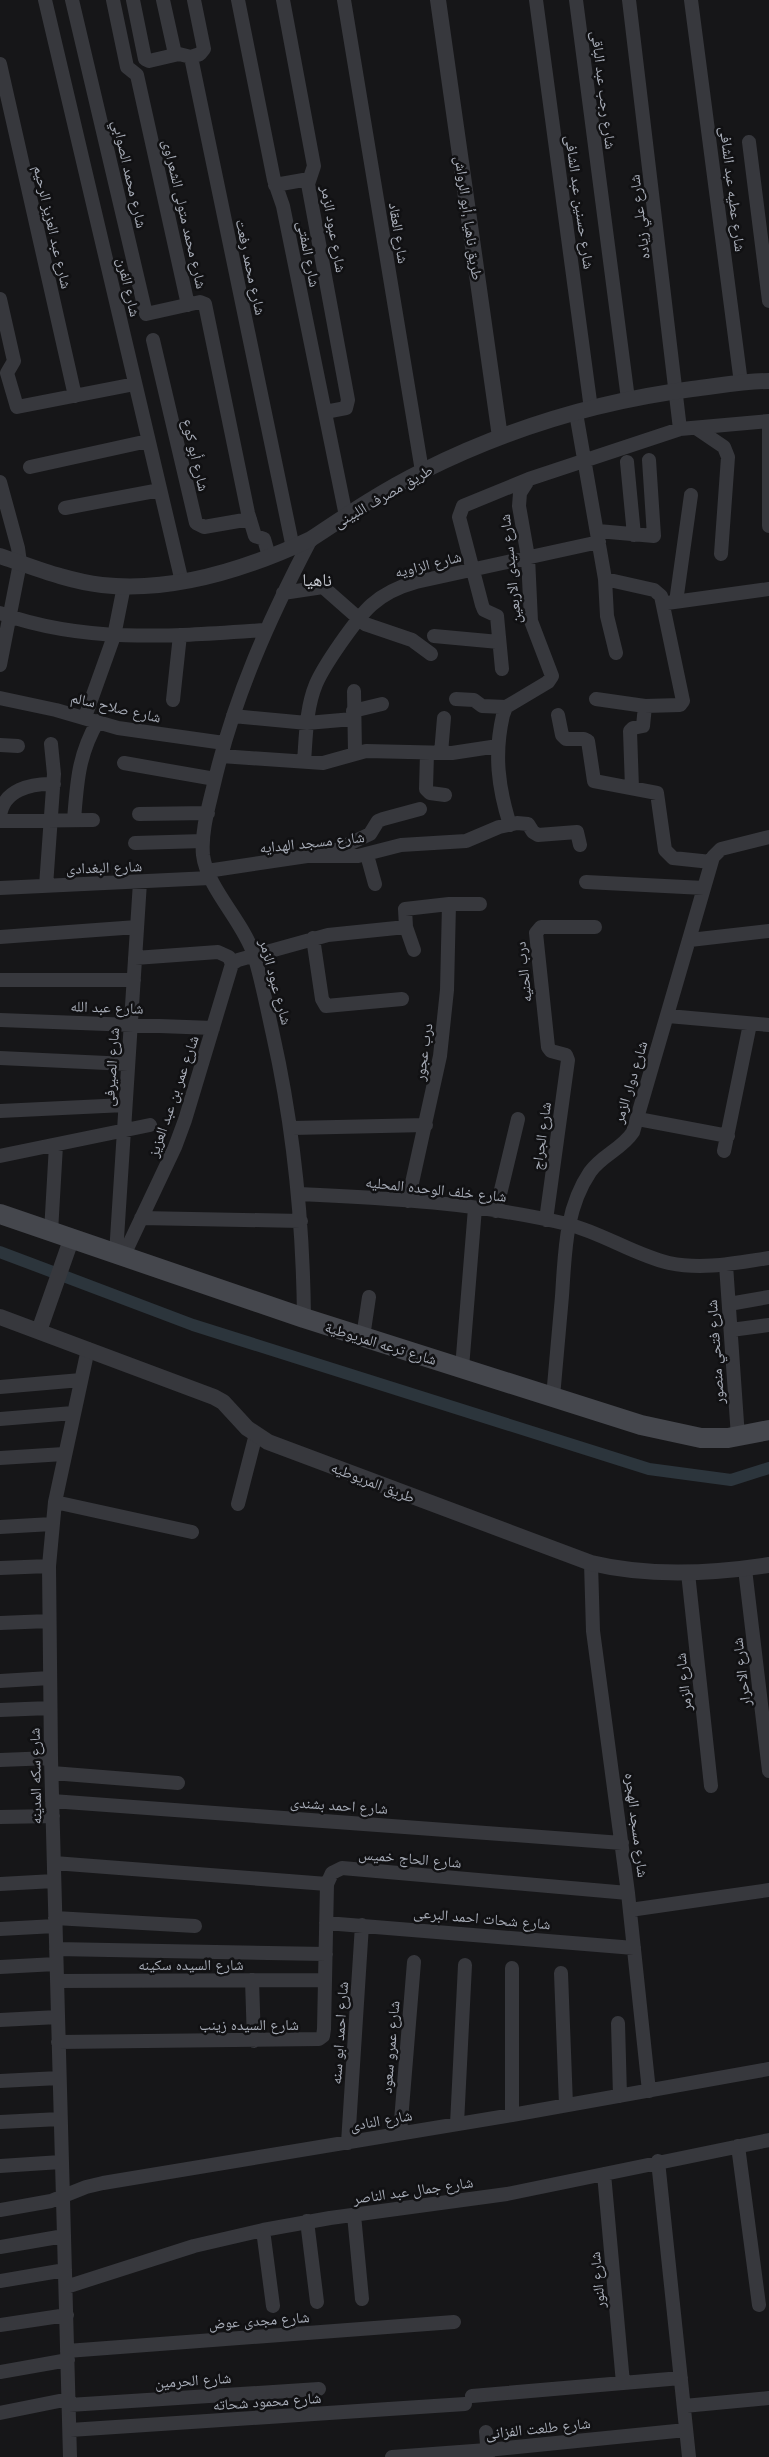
<svg xmlns="http://www.w3.org/2000/svg" width="769" height="2457" font-family="Arial,'Noto Naskh Arabic',sans-serif">
	<style>
		.lines { fill: none; stroke-linecap: round; stroke-linejoin: round }
		.canal { stroke: #2c353c; stroke-width: 12 }
		.minor { stroke: #37383d; stroke-width: 14 }
		.tertiary { stroke: #37383d; stroke-width: 16 }
		.secondary { stroke: #45474d; stroke-width: 20 }
		.labels { text-anchor: middle; dominant-baseline: central; stroke-width: 5; stroke-linejoin: round; paint-order: stroke }
		.street-label { font-size: 15px; fill: #a8adb8; stroke: #111113 }
		.quarter-label { font-size: 18px; fill: #c9ccd4; stroke: #111113 }
	</style>
	<rect width="100%" height="100%" fill="#161618"/>
	<g class="lines">
		<!-- canal -->
		<path class="canal" d="M0 1252 193 1325 649 1469 731 1480 769 1468"/>
		<!-- minor -->
		<path class="minor" d="M45 0 182 582
			M72 0 146 314 200 302 205 304 248 513 255 536 264 539 269 556
			M113 0 127 67 137 75 188 305
			M133 0 145 59 149 61 179 54 191 57
			M163 0 175 54
			M238 0 274 180 283 206 346 516
			M283 0 314 166 308 184 348 400 346 408 325 412
			M344 0 422 471
			M536 0 591 409
			M576 0 628 399
			M629 0 680 429
			M691 0 741 383
			M191 57 293 548
			M191 57 200 54 204 49 194 0
			M0 64 75 396
			M749 142 769 301
			M275 185 309 179
			M0 299 14 361 7 373 17 407 135 384
			M153 340 196 523 204 527 250 519
			M576 413 605 579 607 616 616 653
			M696 428 724 447 728 457 721 554
			M627 462 634 535
			M30 467 148 441
			M0 482 18 548 20 563 0 665
			M65 508 160 490
			M769 526V421
			M598 531 654 536 649 460
			M283 593 323 587 365 624 412 640 431 654
			M676 602 691 495
			M667 603 769 589
			M0 613C86 644 177 636 265 630
			M434 636 499 642
			M502 669 497 616 484 610 482 605 459 517 463 506 529 479
			M354 691 355 753
			M0 698 56 710 118 728 224 743
			M456 699 474 700 482 706 506 707
			M596 699 645 706 680 705 683 701 661 596 654 590 605 579
			M173 700 180 635
			M353 711 382 704
			M558 715 562 735 566 739H584L588 741 594 781 657 793 665 850 673 858 711 862
			M233 716 307 723 353 719
			M85 717 114 636 124 586
			M0 745 18 746
			M427 753 426 789 430 793 445 795
			M441 753 444 718
			M221 756 323 763 366 751 452 753 498 746
			M304 762C306 736 306 708 316 684 322 670 331 657 340 644 363 611 376 593 416 582L599 542
			M124 763 215 779
			M632 788 630 731 633 728 643 726 645 706
			M139 814 208 813
			M0 816C3 790 31 783 54 784
			M74 820C77 783 78 755 98 721
			M0 821 93 820
			M510 825C498 787 494 754 503 715L506 707 548 682 552 676 531 621 528 557 519 506 520 493 529 479 680 429 769 421
			M135 843 203 841
			M325 855 370 834 378 821 383 819 420 809
			M367 855 375 884
			M207 871 307 856H358L401 845 466 841 499 827 517 823 528 824 533 832 538 835 577 832 580 845
			M586 882 704 888
			M46 886 54 774 51 744
			M0 888 210 878
			M0 937 137 927
			M313 938 322 999 326 1006 402 999
			M690 940 769 931
			M414 950 406 927 405 909 449 904H480
			M135 958 218 952 229 957 232 964
			M0 980H134
			M668 1016 769 1025
			M0 1020 213 1028
			M0 1058 128 1064
			M0 1111 125 1105
			M638 1119 728 1136
			M292 1128 426 1125
			M724 1151 750 1024
			M0 1156 150 1125
			M299 1194C388 1198 479 1203 567 1224 603 1233 634 1255 669 1263 703 1270 735 1263 769 1258
			M408 1201 440 1056 447 990 449 904
			M496 1211 518 1119
			M141 1218 301 1221
			M546 1220 568 1060 566 1055 551 1051 548 1047 536 933 541 927H595
			M51 1232 56 1145
			M116 1254 140 882
			M123 1257 175 1147 185 1120 232 964 238 960 328 935 406 927
			M726 1265 738 1437
			M729 1304 769 1297
			M304 1318C303 1222 294 1129 273 1035 267 1008 262 981 254 955 243 921 207 888 203 855 201 833 208 809 213 788 233 699 269 619 311 539
			M731 1330 769 1325
			M363 1337 369 1297
			M462 1368 475 1208
			M0 1387 81 1380
			M553 1397C556 1363 559 1330 562 1296 565 1253 565 1209 590 1172 602 1155 622 1149 633 1132L713 857 721 849 769 837
			M0 1419 73 1413
			M0 1458 64 1454
			M55 1502 192 1532
			M238 1504 256 1434
			M0 1527 52 1524
			M591 1563 593 1631 628 1893 649 2091
			M0 1568 49 1566
			M745 1569 769 1771
			M688 1573 711 1786
			M0 1623 49 1621
			M0 1681 50 1678
			M0 1710 50 1708
			M0 1760 51 1758
			M52 1773 178 1783
			M52 1801 622 1843
			M0 1817 53 1816
			M54 1863 327 1884
			M0 1884 54 1881
			M630 1910 769 1890
			M55 1918 195 1926
			M326 1923 634 1948
			M0 1929 55 1926
			M56 1949 326 1954
			M0 1967 56 1964
			M512 1968V2115
			M561 1973 566 2105
			M252 1980 254 2041
			M57 1981 325 1980
			M0 2020 58 2017
			M618 2023 620 2096
			M58 2042 319 2039 323 2036 324 2029 327 1884 332 1873 342 1868 628 1893
			M0 2081 59 2078
			M0 2122 60 2119
			M457 2124 465 1965
			M400 2133 414 1962
			M348 2143 362 1925
			M738 2146 759 2305
			M658 2161 689 2457
			M0 2166 61 2162
			M604 2174 623 2383
			M0 2210 51 2201 86 2187 103 2183 512 2115 769 2069
			M354 2215 362 2299
			M307 2221 317 2302
			M263 2230 273 2306
			M0 2247 64 2236
			M0 2281 65 2270
			M66 2287 194 2246 263 2230 330 2218 507 2194 769 2140
			M0 2325 67 2315
			M67 2351 454 2322
			M0 2372 68 2360
			M472 2396 681 2378
			M69 2405 319 2389
			M684 2406 769 2398
			M0 2413 69 2399
			M70 2430 465 2404
			M486 2432 488 2457
			M70 2457 51 1758 49 1566 55 1502 88 1349
			M392 2457 487 2450 686 2430"/>
		<!-- tertiary -->
		<path class="tertiary" d="M438 0 500 437
			M0 556C33 567 67 581 102 585 173 593 247 569 311 539 347 515 384 490 423 471 507 429 599 401 692 389 718 386 743 381 769 381
			M0 1317 214 1397 223 1402 247 1428 268 1442 591 1563C649 1577 710 1574 769 1565
			M39 1331 71 1240"/>
		<!-- secondary -->
		<path class="secondary" d="M0 1214 304 1318 641 1425 701 1438H728L769 1430"/>
	</g>
	<g class="labels">
		<!-- street labels -->
		<g class="street-label">
			<text transform="translate(604 90) rotate(83)">شارع رجب عبد الباقى</text>
			<text transform="translate(130 174) rotate(77)">شارع محمد الصوابي</text>
			<text transform="translate(733 189) rotate(83)">شارع عطيه عبد الشافى</text>
			<text transform="translate(580 202) rotate(82)">شارع حسنين عبد الشافى</text>
			<text transform="translate(185 214) rotate(77)">شارع محمد متولى الشعراوى</text>
			<text transform="translate(639 217) rotate(-97)">شارع علي زياده</text>
			<text transform="translate(469 218) rotate(82)">طريق ناهيا ,أبو الرواش</text>
			<text transform="translate(53 227) rotate(77)">شارع عبد العزيز الرحيم</text>
			<text transform="translate(334 229) rotate(80)">شارع عبود الزمر</text>
			<text transform="translate(399 233) rotate(81)">شارع العقاد</text>
			<text transform="translate(309 254) rotate(79)">شارع المفتى</text>
			<text transform="translate(251 267) rotate(78)">شارع محمد رفعت</text>
			<text transform="translate(129 287) rotate(77)">شارع الفرن</text>
			<text transform="translate(196 455) rotate(77)">شارع أبو كوع</text>
			<text transform="translate(383 496) rotate(-30)">طريق مصرف اللبينى</text>
			<text transform="translate(428 564) rotate(-14)">شارع الزاويه</text>
			<text transform="translate(510 569) rotate(-96)">شارع سيدى الاربعين</text>
			<text transform="translate(116 707) rotate(13)">شارع صلاح سالم</text>
			<text transform="translate(312 842) rotate(-6)">شارع مسجد الهدايه</text>
			<text transform="translate(104 867) rotate(-2)">شارع البغدادى</text>
			<text transform="translate(523 972) rotate(-96)">درب الحنيه</text>
			<text transform="translate(276 982) rotate(75)">شارع عبود الزمر</text>
			<text transform="translate(107 1007) rotate(2)">شارع عبد الله</text>
			<text transform="translate(423 1052) rotate(-82)">درب عجور</text>
			<text transform="translate(111 1067) rotate(-86)">شارع الصيرفى</text>
			<text transform="translate(630 1082) rotate(-73)">شارع دوار الزمر</text>
			<text transform="translate(173 1096) rotate(-71)">شارع عمر بن عبد العزيز</text>
			<text transform="translate(541 1136) rotate(-82)">شارع الجراج</text>
			<text transform="translate(436 1189) rotate(6)">شارع خلف الوحده المحليه</text>
			<text transform="translate(381 1343) rotate(17)">شارع ترعه المريوطية</text>
			<text transform="translate(715 1352) rotate(-94)">شارع فتحي منصور</text>
			<text transform="translate(373 1482) rotate(21)">طريق المريوطيه</text>
			<text transform="translate(741 1672) rotate(-97)">شارع الاحرار</text>
			<text transform="translate(683 1682) rotate(-96)">شارع الزمر</text>
			<text transform="translate(35 1776) rotate(-91)">شارع سكه المدينه</text>
			<text transform="translate(339 1805) rotate(4)">شارع احمد بشندى</text>
			<text transform="translate(637 1825) rotate(83)">شارع مسجد الهجره</text>
			<text transform="translate(410 1858) rotate(5)">شارع الحاج خميس</text>
			<text transform="translate(482 1918) rotate(5)">شارع شحات احمد البرعى</text>
			<text x="191" y="1964">شارع السيده سكينه</text>
			<text x="249" y="2024">شارع السيده زينب</text>
			<text transform="translate(339 2033) rotate(-86)">شارع احمد ابو سنه</text>
			<text transform="translate(390 2047) rotate(-85)">شارع عمرو سعود</text>
			<text transform="translate(381 2120) rotate(-10)">شارع النادى</text>
			<text transform="translate(413 2190) rotate(-8)">شارع جمال عبد الناصر</text>
			<text transform="translate(597 2280) rotate(-95)">شارع النور</text>
			<text transform="translate(259 2320) rotate(-4)">شارع مجدى عوض</text>
			<text transform="translate(193 2380) rotate(-4)">شارع الحرمين</text>
			<text transform="translate(267 2401) rotate(-4)">شارع محمود شحاته</text>
			<text transform="translate(538 2428) rotate(-6)">شارع طلعت الفزانى</text>
		</g>
		<!-- quarter labels -->
		<g class="quarter-label">
			<text x="317" y="580">ناهيا</text>
		</g>
	</g>
</svg>
